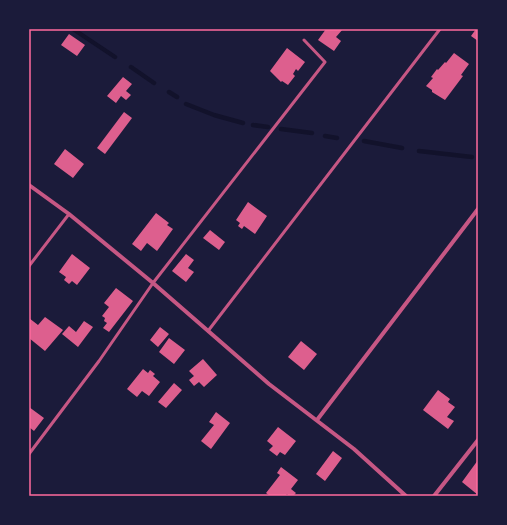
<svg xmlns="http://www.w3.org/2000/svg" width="507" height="525" font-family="'Noto Sans',sans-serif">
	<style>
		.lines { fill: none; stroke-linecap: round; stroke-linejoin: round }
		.stream { stroke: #12122b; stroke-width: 4.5 }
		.building { fill: #dd5f8e }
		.service { stroke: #c65784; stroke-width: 3 }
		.minor { stroke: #c65784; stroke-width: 4 }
		.neatline { fill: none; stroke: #ff6b9d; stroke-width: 1.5 }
	</style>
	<rect width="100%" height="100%" fill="#1b1b3a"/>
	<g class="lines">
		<!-- stream -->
		<path class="stream" d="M73 29 115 57
			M131 67 154 83
			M169 92 177 97
			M186 104 214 115 243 123
			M253 125 268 127
			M281 129 312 133
			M325 136 337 138
			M364 141 402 148
			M419 151 472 157"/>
	</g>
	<!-- building -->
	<path class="building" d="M326 29H343L336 37 341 41 334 51 318 40Z
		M476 29H478V41L471 36Z
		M69 34 85 45 77 56 61 45Z
		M287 48 305 62 298 71 296 69 293 74 295 76 288 85 282 81 281 82 270 71Z
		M454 53 469 64 461 75 463 76 445 100 432 92V90L426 86 433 78 431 77 437 69 438 70 445 62 446 63Z
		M123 77 132 84 126 91 131 95 126 100 121 96 116 103 107 96Z
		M124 112 132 118 105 154 97 148Z
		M65 149 84 164 73 178 54 164Z
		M248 202 267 216 255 234 244 226 242 229 238 226 240 223 236 220Z
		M156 213 169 223 167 225 173 229 157 251 147 243 141 251 132 244Z
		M210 230 225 242 219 250 203 238Z
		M72 254 90 268 77 285 72 281 69 284 64 280 66 277 59 272Z
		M186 254 194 260 188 268 194 272 186 282 172 271Z
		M116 288 133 301 109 332 103 328 107 323 104 321 105 318 102 316 109 307 104 303Z
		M45 317 63 330 45 351 29 338V318L38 325Z
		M84 321 93 327 78 347 62 334 69 326 76 332Z
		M160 327 169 334 158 347 150 340Z
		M169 338 185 350 174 364 159 352Z
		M301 341 317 354 304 370 288 357Z
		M203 359 217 375 204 387 199 382 194 386 189 380 194 376 189 371Z
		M143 369 148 373 150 370 155 374 153 376 160 382 149 396 142 391 137 397 127 389Z
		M174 383 182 390 166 408 158 402Z
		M438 390 450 399 448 402 455 407 447 417 454 421 448 429 423 410Z
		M29 407 44 418 34 431 29 427Z
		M216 412 230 423 211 449 201 441 214 425 209 422Z
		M278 427 296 441 285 455 280 452 277 456 269 450 273 446 267 441Z
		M333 451 342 458 325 481 316 474Z
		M478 460V495L462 482Z
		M281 467 298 480 291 489 296 493 293 496H289L287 494 285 496 275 495 270 496 266 493 280 475 277 473Z"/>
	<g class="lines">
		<!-- service -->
		<path class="service" d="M29 266 69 214
			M208 331 440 29
			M29 454 99 361 153 283 325 62 304 40"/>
		<!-- minor -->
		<path class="minor" d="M29 185 69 214 153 283 269 384 354 449 406 496
			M317 420 478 209
			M434 496 478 440"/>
	</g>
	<!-- border -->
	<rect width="507" height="525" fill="none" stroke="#1b1b3a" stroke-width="60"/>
	<rect x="30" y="30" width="447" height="465" class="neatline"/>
</svg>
